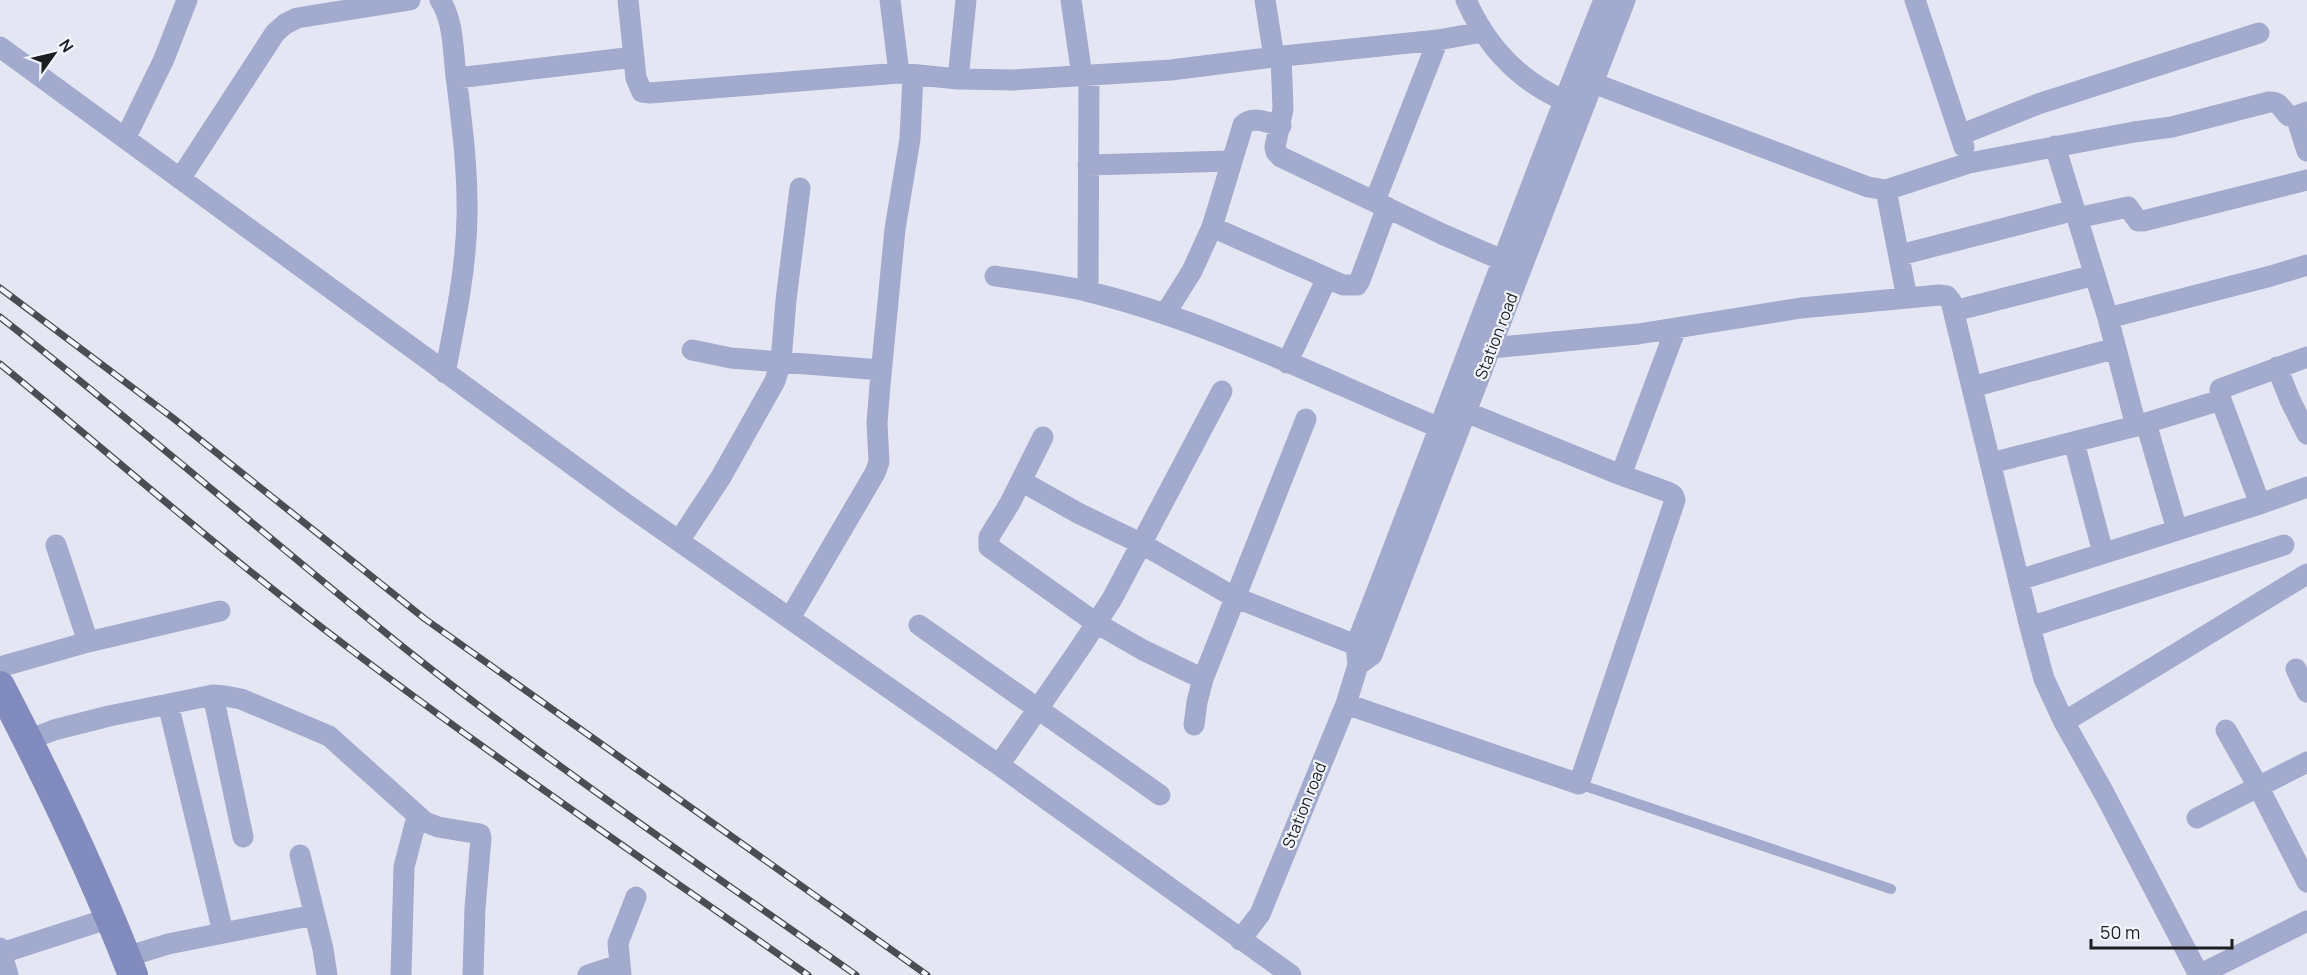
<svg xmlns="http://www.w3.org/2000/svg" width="2307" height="975" font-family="Manrope,sans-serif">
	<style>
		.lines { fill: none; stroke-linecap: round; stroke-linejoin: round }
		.lane { stroke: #a2aacd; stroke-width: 10 }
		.street { stroke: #a2aacd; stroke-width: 21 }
		.secondary { stroke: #818bbe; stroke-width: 30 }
		.rail-casing { stroke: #4c4d53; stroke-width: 7 }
		.rail { stroke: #f2f5fe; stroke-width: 4.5; stroke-dasharray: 14; stroke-linecap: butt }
		.labels { text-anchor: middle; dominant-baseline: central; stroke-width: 4.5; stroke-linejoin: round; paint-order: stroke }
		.street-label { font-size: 16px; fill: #1d1e22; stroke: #f2f5fe }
	</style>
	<rect width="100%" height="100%" fill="#e4e7f3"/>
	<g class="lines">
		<!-- lane -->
		<path class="lane" d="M1579 784 1891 889"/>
		<!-- street -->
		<path class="street" d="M440 0C454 21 453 52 456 76 462 124 468 170 467 218 466 270 455 322 445 373
			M628 0 636 78 642 92 650 93 899 73 958 79 1013 80 1171 70 1274 57 1438 40 1482 32
			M890 0 899 73
			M1071 0 1082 76
			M1265 0 1274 57
			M1466 0C1486 45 1518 80 1563 100
			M1915 0 1964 147
			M0 47 626 504 999 765 1291 975
			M1281 56 1283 109 1275 147 1276 152 1281 157 1442 234 1502 260
			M457 78 634 57
			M958 79 966 0
			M1593 83 1868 187 1886 190 1969 163 2134 132 2172 127 2269 102C2280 101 2281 109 2289 116H2296L2307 112
			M2296 116 2307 151
			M1960 135 2038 104 2259 33
			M126 137 164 59 187 0
			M2055 146 2108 318 2136 426
			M1088 165 1232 161
			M180 179 275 33 285 24 297 18 410 0
			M1886 190 1907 298
			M1375 201 1438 40
			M2077 218 2128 207 2138 221H2143L2307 180
			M1212 227 1343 285H1357L1360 280 1387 207
			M1900 255 2075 210
			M995 276C1026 281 1059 284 1090 292 1211 322 1325 380 1440 428
			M1088 291 1089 75
			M1954 311 2095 275
			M1165 314 1192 271 1212 227 1243 125C1253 115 1269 123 1281 126
			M2108 318 2271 276 2307 265
			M692 350 731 358 881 370
			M1470 350 1638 334 1801 308 1939 295 1947 296 1951 301 2030 627 2044 679 2064 722 2104 793 2199 975
			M1287 363 1327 278
			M2277 367 2290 400 2307 434
			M1972 387 2116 348
			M2146 423 2177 530
			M1043 437 1010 503 989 537V547L1096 623 1143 650 1203 679
			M2074 442 2103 553
			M1991 463 2136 426 2221 400
			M1621 475 1676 328
			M1021 481 1078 513 1142 544 1234 597 1356 645
			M2260 504 2221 400 2220 389 2307 357
			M679 541 721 477 775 381 781 361 786 300 800 188
			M56 545 88 642
			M2019 580 2260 504 2307 487
			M790 618 875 473 879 462 877 423 880 385 895 229 910 139 913 75
			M919 625 1160 795
			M2030 627 2284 545
			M1358 665 1372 655 1625 0
			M0 667 88 642 220 611
			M2296 669 2307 692
			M213 695 243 837
			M168 704 223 932
			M1346 704 1579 784 1675 500 1673 495 1668 492 1621 475 1466 412
			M2064 722 2307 574
			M1194 725 1197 702 1203 679 1306 419
			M2226 730 2259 788 2307 882
			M28 740 54 730 109 716 213 695 225 696 241 699 329 736 425 822 438 827 480 834 481 838 475 908 473 975
			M999 765 1082 645 1112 599 1222 391
			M2197 818 2307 762
			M300 855 323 949 327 975
			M1240 940 1260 914 1346 704 1358 665 1356 645C1440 430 1518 214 1604 0
			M0 948 8 975
			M2 953 110 918
			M126 957 168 944 314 915
			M401 975 404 867 417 817
			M588 975 619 965
			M621 975 618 943 636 897
			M2199 975 2307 921"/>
		<!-- secondary -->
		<path class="secondary" d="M0 686C49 780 95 877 133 975"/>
		<defs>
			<path id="rail" d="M0 288 173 418 425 619 927 975
				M0 317C137 424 268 538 403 647 549 763 704 868 856 975
				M0 364C102 447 199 533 303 613 467 740 639 856 808 975"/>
		</defs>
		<!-- rail casing -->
		<use href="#rail" class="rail-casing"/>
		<!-- rail -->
		<use href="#rail" class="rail"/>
	</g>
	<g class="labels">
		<!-- street labels -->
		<g class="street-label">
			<text transform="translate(1496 336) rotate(-69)">Station road</text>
			<text transform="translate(1304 805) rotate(-68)">Station road</text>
		</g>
	</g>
	<!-- north arrow -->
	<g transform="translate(54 54) rotate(56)" stroke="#f2f5fe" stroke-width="4.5" paint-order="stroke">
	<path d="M0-4.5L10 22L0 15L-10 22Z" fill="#1d1e22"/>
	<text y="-9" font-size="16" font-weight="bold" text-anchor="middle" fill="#1d1e22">N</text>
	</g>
	<!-- scale -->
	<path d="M2091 939v9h141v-9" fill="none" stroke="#1d1e22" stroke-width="3"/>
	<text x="2100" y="939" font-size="18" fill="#1d1e22" stroke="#f2f5fe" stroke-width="4.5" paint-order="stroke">50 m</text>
</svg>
